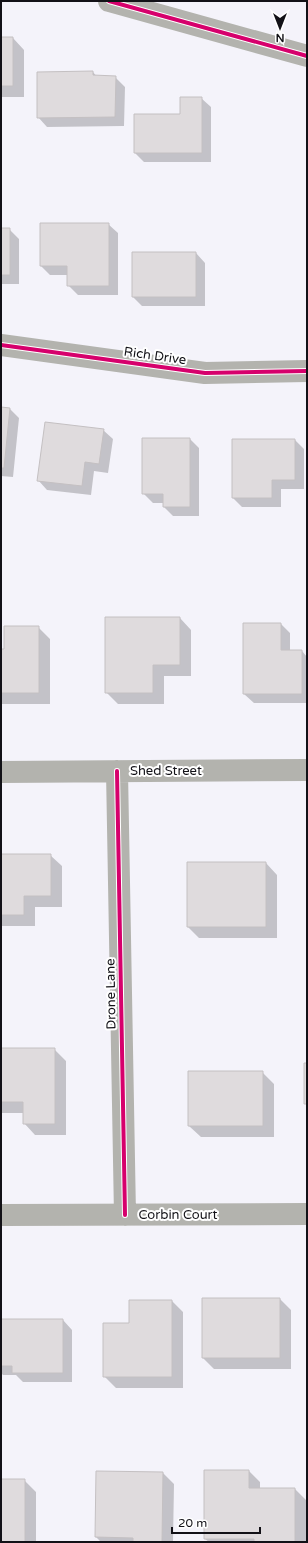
<svg xmlns="http://www.w3.org/2000/svg" width="308" height="1543" font-family="'Varela Round',sans-serif">
	<style>
		.shadow { fill: #0003 }
		.building { fill: #dfdbdd; stroke: #c4c0c2 }
		.lines { fill: none; stroke-linecap: round; stroke-linejoin: round }
		.minor { stroke: #b3b3ae; stroke-width: 22 }
		.cycleway-casing { stroke: #fff; stroke-width: 6 }
		.cycleway { stroke: #d6006c; stroke-width: 4 }
		.labels { text-anchor: middle; dominant-baseline: central; stroke-width: 4; stroke-linejoin: round; paint-order: stroke }
		.street-label { font-size: 13px; fill: #121117; stroke: #fff }
	</style>
	<rect width="100%" height="100%" fill="#f4f3fa"/>
	<!-- shadow -->
	<path class="shadow" d="M1 38H13L24 50V97H2V113Z
		M93 72 97 77H115L125 87 124 126 47 127 38 117Z
		M201 98 211 107V162H144L135 153Z
		M108 224 118 233V295H78L68 285V275H50L41 266Z
		M1 229H9L19 239V284H1Z
		M196 253 205 263V306H142L133 297Z
		M1 408 10 409 19 418 13 477 1 476Z
		M103 430 113 439 108 473 94 471 91 495 47 490 38 480Z
		M190 439 199 448V516H173L164 507V503H153L143 493Z
		M295 440 304 449V489H281V507H242L233 498Z
		M180 618 191 630V676H164V704H118L106 692Z
		M281 624 290 633V651H302L307 657V703H254L244 694Z
		M38 627 50 639V704H1V650H5Z
		M1 855H50L62 866V907H35V926H1Z
		M266 863 277 875V938H199L188 927Z
		M1 1049H54L66 1061V1135H35L24 1123V1113H1Z
		M262 1072 274 1084V1137H201L189 1126Z
		M280 1299 291 1310V1369H214L203 1358Z
		M172 1301 183 1312V1388H116L104 1376 130 1324Z
		M1 1320H63L72 1330V1382H23L16 1375H3L1 1373Z
		M249 1471 260 1482V1489H295L306 1500V1542H209L205 1539Z
		M163 1473 174 1484 173 1542H101L96 1537Z
		M1 1480H24L36 1492V1542H1Z"/>
	<!-- building -->
	<path class="building" d="M1 37H13V86H1Z
		M93 71V75L116 76 115 117 37 118V72Z
		M180 97H202V153H134V114H180Z
		M40 223H109V286H67V266H40Z
		M1 228H10V275H1Z
		M132 252H196V297H132Z
		M1 407 10 408 4 468H1Z
		M45 422 104 429 99 464 85 462 82 486 37 481Z
		M142 438H190V507H163V494H142Z
		M232 439H295V480H272V498H232Z
		M105 617H180V665H153V693H105Z
		M243 623H281V650H302V694H243Z
		M4 626H39V693H1V649H4Z
		M1 854H51V896H24V915H1Z
		M187 862H266V927H187Z
		M1 1048H55V1124H23V1102H1Z
		M304 1063H307V1104H304Z
		M188 1071H263V1126H188Z
		M202 1298H280V1358H202Z
		M129 1300H172V1377H103V1323H129Z
		M1 1319H63V1373H12V1366H1Z
		M204 1470H249V1488H295V1542H254V1539H204Z
		M96 1471 163 1472 162 1542H133V1538L95 1537Z
		M1 1479H25V1542H1Z"/>
	<g class="lines">
		<!-- minor -->
		<path class="minor" d="M109 1 307 56
			M1 345 205 373 307 371
			M117 771 125 1215
			M1 772 307 770
			M1 1215 307 1214"/>
		<defs>
			<path id="cycleway" d="M109 1 307 56
				M1 345 205 373 307 371
				M117 771 125 1215"/>
		</defs>
		<!-- cycleway casing -->
		<use href="#cycleway" class="cycleway-casing"/>
		<!-- cycleway -->
		<use href="#cycleway" class="cycleway"/>
	</g>
	<g class="labels">
		<!-- street labels -->
		<g class="street-label">
			<text transform="translate(155 356) rotate(8)">Rich Drive</text>
			<text x="166" y="771">Shed Street</text>
			<text transform="translate(111 994) rotate(-91)">Drone Lane</text>
			<text x="178" y="1215">Corbin Court</text>
		</g>
	</g>
	<!-- border -->
	<rect width="308" height="1543" fill="none" stroke="#121117" stroke-width="4"/>
	<!-- north arrow -->
	<g transform="translate(280 28) rotate(180)" stroke="#ffffff" stroke-width="3" paint-order="stroke">
	<path d="M0-3L7 15L0 10L-7 15Z" fill="#121117"/>
	<text y="-6" font-size="11" font-weight="bold" text-anchor="middle" fill="#121117">N</text>
	</g>
	<!-- scale -->
	<path d="M172 1527v6h88v-6" fill="none" stroke="#121117" stroke-width="2"/>
	<text x="178" y="1527" font-size="12" fill="#121117" stroke="#ffffff" stroke-width="3" paint-order="stroke">20 m</text>
</svg>
